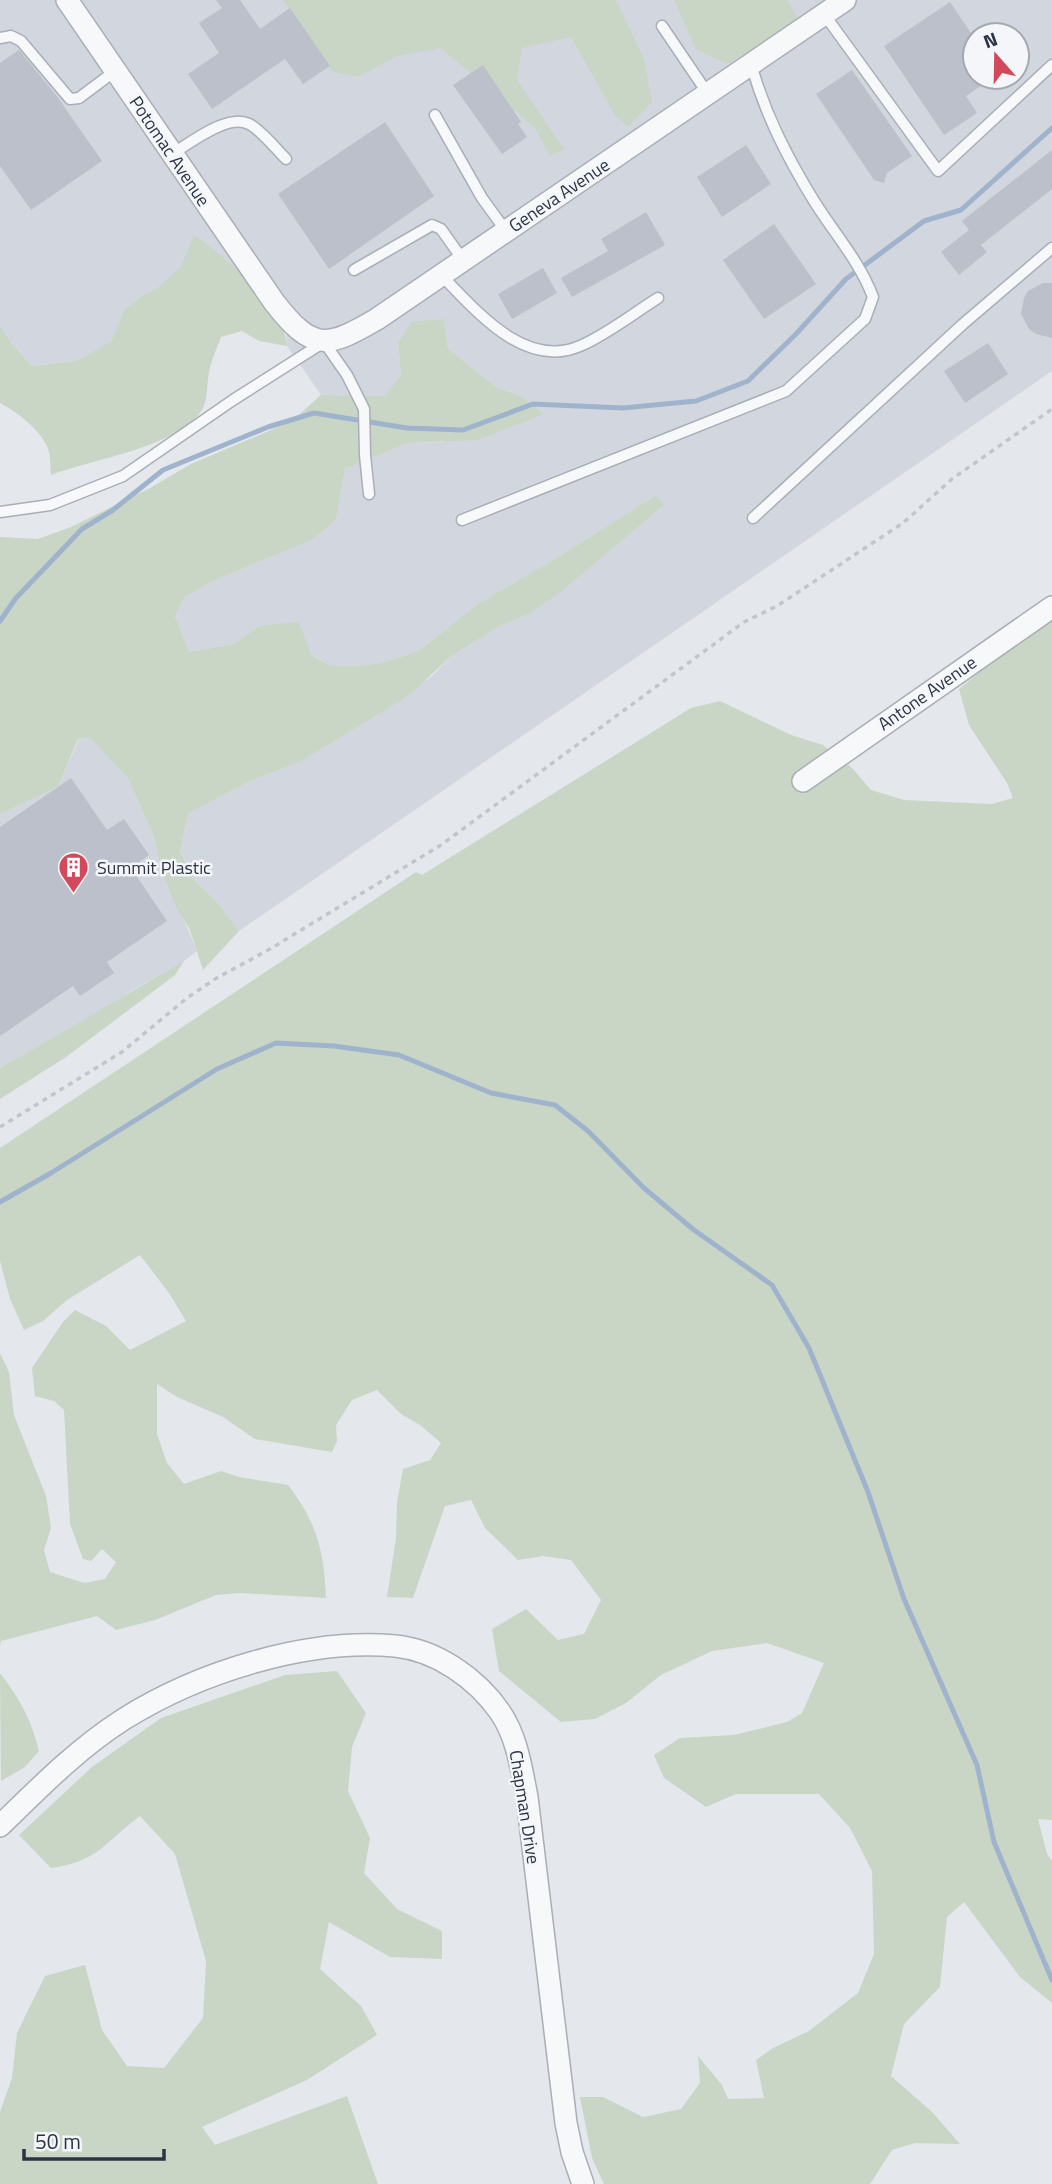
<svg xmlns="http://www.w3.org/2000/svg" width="1052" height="2184" font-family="'Titillium Web',sans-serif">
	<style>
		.built { fill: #d2d6de; fill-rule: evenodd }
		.green { fill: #c9d6c5 }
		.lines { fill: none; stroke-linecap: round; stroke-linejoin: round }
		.stream { stroke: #9fb4cc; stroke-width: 5 }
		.building { fill: #bbc0ca }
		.lane-casing { stroke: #a9aeb7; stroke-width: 13 }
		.street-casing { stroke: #a9aeb7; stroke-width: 24 }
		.path { stroke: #c2c5cb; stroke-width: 3.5; stroke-dasharray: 5 5; stroke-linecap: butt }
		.lane { stroke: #f7f8fa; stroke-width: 10 }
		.street { stroke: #f7f8fa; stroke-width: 21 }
		.labels { text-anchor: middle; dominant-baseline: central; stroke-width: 5; stroke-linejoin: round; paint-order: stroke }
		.street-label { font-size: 18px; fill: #2b3445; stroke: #f4f6f9 }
		.poi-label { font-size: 18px; fill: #2b3445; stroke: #f4f6f9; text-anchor: start }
	</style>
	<rect width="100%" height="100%" fill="#e4e7ec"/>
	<!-- built -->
	<path class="built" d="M0 0H1052V371L239 931 218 903 193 879 180 850 188 814 248 782 300 762 389 708 433 675 450 657 500 626 527 615 664 503 656 495 558 557 476 605 420 650 386 662 361 666H332L259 626 234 644 189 652 175 616 184 598 211 582 312 540 336 520 345 469 408 443 443 442 521 396 498 388 448 349 444 319 398 343 401 375 385 397 321 395 287 346 286 333 195 236 182 267 157 288 140 297 124 310 111 341 76 361 32 366 12 344 0 325ZM975 35H1017V77H975Z
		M90 738 128 777 153 834 160 864 197 951 184 961 136 988 73 1028 0 1068V814L58 787 79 739Z"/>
	<!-- green -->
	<path class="green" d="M283 0H616L644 59 652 102 628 127 615 115 571 37 522 48 517 80 564 149 550 156 535 128 441 48 397 56 358 77 333 72Z
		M674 0H786L800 21 727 64 696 49Z
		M194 235C225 256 285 308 287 346L259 341 242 331 221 337C217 348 211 361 209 373 206 386 209 403 199 414 169 449 93 459 51 475 50 466 51 454 47 446 38 428 17 412 0 403V325L12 344 32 366 76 361 111 341 124 310 140 297 157 288 181 267Z
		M444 319 448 349 498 388 521 396 544 414 478 440 408 443 345 469 336 520 312 540 211 582 184 598 175 616 189 652 234 644 259 626 299 622 311 655 332 666H361L386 662 420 650 476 605 558 557 656 495 665 504 558 594 527 615 500 626 450 657 413 692 389 708 300 762 248 782 188 814 180 851 193 879 218 903 239 931 203 970 190 930 176 907 160 864 153 834 128 778 90 738 78 739 58 787 0 814V537L38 539 71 527 150 488 191 464 292 421 321 395 385 396 401 375 398 343 411 322Z
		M1052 619V1820L1038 1819 1047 1854 1052 1861V2003L1020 1977 964 1902 947 1917 940 1987 904 2024 891 2076 932 2112 960 2144 915 2143 892 2150 870 2184H604L592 2158 580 2097H603L643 2117 681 2109 700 2083 698 2056 722 2085 728 2099 764 2098 756 2060 773 2048 809 2031 858 1993 874 1954 872 1871 850 1828 819 1794H736L706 1807 664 1778 654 1755 680 1738 734 1735 787 1722 802 1713 824 1663 767 1643 712 1651 661 1675 626 1703 595 1719 561 1722 499 1671 492 1629 526 1609 558 1640 584 1634 601 1600 571 1560 543 1556 518 1560 485 1528 471 1500 445 1506 413 1598 387 1597 396 1538 397 1502 403 1469 430 1460 441 1443 420 1425 401 1414 377 1390 352 1400 336 1425 337 1441 332 1452 255 1439 223 1417 177 1397 157 1384V1434L167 1463 184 1484 221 1471 239 1477 288 1485C317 1523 324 1550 326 1598L240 1593 216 1595 155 1620 116 1630 97 1616 1 1641 0 1646V1353L9 1372 14 1415 46 1496 51 1528 44 1550 50 1572 84 1583 105 1579 116 1562 102 1549 91 1561 83 1559 70 1524 64 1410 54 1401 35 1396 32 1368 63 1322 75 1310 106 1326 130 1350 186 1321 169 1293 140 1255 67 1300 43 1321 24 1330 10 1299 0 1261V1148L416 872 422 875 691 708 720 701 791 735 823 745 852 768 871 790 904 800 992 804 1013 798 1007 783 969 725 959 689 1012 645Z
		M184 961 175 975 66 1057 0 1099V1068C62 1034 122 996 184 961Z
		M337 1671 366 1713 352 1747 348 1791 370 1838 364 1873 397 1909 442 1931V1959L390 1957 329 1922 320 1969 361 2006 377 2035 307 2080 202 2127 215 2145 347 2096 378 2184H0V2112L12 2078 17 2033 45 1976 85 1965 102 2030 127 2066 164 2068 203 2018 206 1961 175 1854 140 1816C106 1841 98 1862 51 1868L19 1835 92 1767 161 1718 285 1675Z
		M0 1673C20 1699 31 1719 39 1751L25 1767 1 1781Z"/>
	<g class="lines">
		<!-- stream -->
		<path class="stream" d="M0 621 16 598 82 529 113 510 163 470 268 427 314 413 407 428 463 430 533 404 623 408 696 401 748 381 796 334 846 279 924 221 961 210 1052 128
			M0 1202 51 1173 217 1069 276 1043 334 1046 399 1055 491 1093 555 1105 588 1131 644 1188 694 1230 772 1285 809 1348 868 1492 904 1599 977 1765 994 1842 1052 1980"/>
	</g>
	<!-- building -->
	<path class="building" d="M216 0H240L260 29 290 8 330 66 303 84 285 59 212 109 188 74 219 53 199 23 222 8Z
		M950 2 975 39V77H994L966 96 977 113 944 135 884 46Z
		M19 50 56 95 102 161 31 210 0 166V63Z
		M483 65 521 122 518 124 527 137 502 154 453 85Z
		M852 70 912 156 887 173 884 183 874 180 816 94Z
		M385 122 434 196 329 269 278 194Z
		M746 145 771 184 722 217 697 177Z
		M1052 150V189L981 245 987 252 959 275 941 252 969 230 962 221Z
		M646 212 665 245 572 297 561 278 608 251 601 239Z
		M774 224 816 284 764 319 723 260Z
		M543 268 557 293 512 319 498 294Z
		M1043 283H1052V338L1036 334 1029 329 1021 314 1024 298 1028 291Z
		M988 343 1008 374 965 403 944 371Z
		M71 778 107 830 124 819 149 855 131 868 167 921 107 962 114 973 80 996 73 986 0 1036V827Z"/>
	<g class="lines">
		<defs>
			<path id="lane" d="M824 14 938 171 1052 65
				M662 26 708 94
				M0 38 11 36 21 41 70 99 79 98 115 71
				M435 115 482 198 506 231
				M172 154C190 143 228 113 249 124 260 129 277 150 286 159
				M354 270 432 225 441 229 463 260
				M441 275C476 310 524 370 580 346 606 335 634 313 658 298
				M0 512 50 505 123 476 233 400 324 342 347 375 364 409 365 455 369 494
				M753 518 963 324 1052 248
				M462 520 786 391 865 319 873 297C860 262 834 233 814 201 787 157 765 114 751 64"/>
			<path id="street" d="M67 0 274 302C312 351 326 349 377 319L845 0
				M803 781 1052 607
				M0 1826C39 1788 77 1749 124 1719 199 1672 307 1638 395 1646 437 1650 477 1679 500 1712 517 1737 521 1767 527 1797L566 2123 572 2152 583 2184"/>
		</defs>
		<!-- lane casing -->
		<use href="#lane" class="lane-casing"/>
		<!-- street casing -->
		<use href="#street" class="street-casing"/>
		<!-- path -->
		<path class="path" d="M0 1127 122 1052 187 998 215 979 270 949 441 845 744 622 777 606 903 523 952 479 1052 409"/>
		<!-- lane -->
		<use href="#lane" class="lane"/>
		<!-- street -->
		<use href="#street" class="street"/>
	</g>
	<!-- icons -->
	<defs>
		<symbol id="building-pin" viewBox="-11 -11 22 30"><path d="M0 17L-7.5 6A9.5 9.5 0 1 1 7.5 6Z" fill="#d1495b" stroke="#f4f6f9"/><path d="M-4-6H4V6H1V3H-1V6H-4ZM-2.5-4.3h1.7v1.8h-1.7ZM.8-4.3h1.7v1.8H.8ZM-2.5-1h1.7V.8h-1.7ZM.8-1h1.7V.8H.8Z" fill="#fff"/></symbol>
	</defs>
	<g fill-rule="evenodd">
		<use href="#building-pin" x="56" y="850" width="35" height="47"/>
	</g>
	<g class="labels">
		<!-- street labels -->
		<g class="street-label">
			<text transform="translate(170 151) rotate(56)">Potomac Avenue</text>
			<text transform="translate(559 195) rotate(-34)">Geneva Avenue</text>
			<text transform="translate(927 693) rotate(-35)">Antone Avenue</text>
			<text transform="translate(525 1807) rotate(81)">Chapman Drive</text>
		</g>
		<!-- poi labels -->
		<g class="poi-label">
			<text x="97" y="867">Summit Plastic</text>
		</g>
	</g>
	<!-- north arrow -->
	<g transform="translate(996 56) rotate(340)"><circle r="33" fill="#f4f6f9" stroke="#a4a8b1" stroke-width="2"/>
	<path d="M0-5L12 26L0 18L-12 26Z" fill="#d1495b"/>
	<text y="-10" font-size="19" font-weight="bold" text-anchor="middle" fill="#2b3445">N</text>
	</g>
	<!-- scale -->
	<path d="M24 2149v10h140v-10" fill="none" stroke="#2b3445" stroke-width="3.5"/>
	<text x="35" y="2149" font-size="21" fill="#2b3445" stroke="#f4f6f9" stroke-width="5" paint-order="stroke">50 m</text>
</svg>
